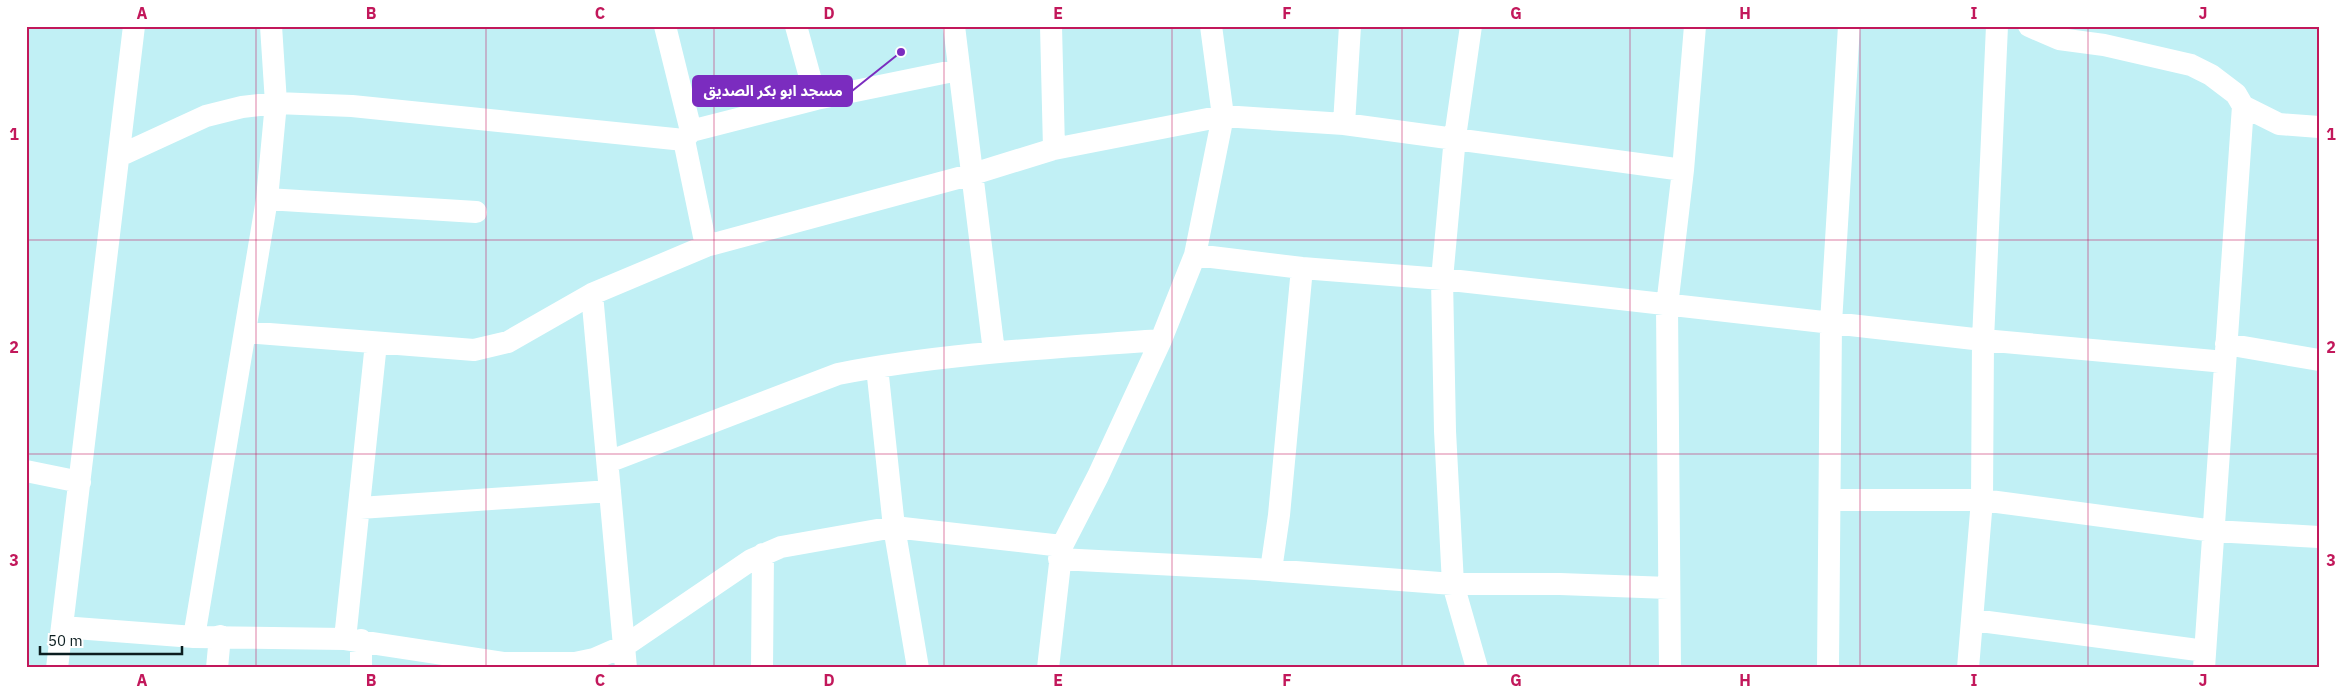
<svg xmlns="http://www.w3.org/2000/svg" width="2345" height="694" font-family="'IBM Plex Sans','Noto Sans Arabic',sans-serif">
	<style>
		.lines { fill: none; stroke-linecap: round; stroke-linejoin: round }
		.minor { stroke: #fff; stroke-width: 22 }
		.grid { fill: none; stroke: #c2185b; stroke-width: 1; stroke-opacity: 0.55 }
		.leader { fill: none; stroke: #7b2cbf; stroke-width: 2 }
		.callout-dot { fill: #7b2cbf; stroke: #fff; stroke-width: 2 }
		.callout { fill: #7b2cbf; stroke: #7b2cbf; stroke-width: 2 }
		.callout-label { font-size: 15px; text-anchor: middle; font-weight: bold; fill: #fff }
		.neatline { fill: none; stroke: #c2185b; stroke-width: 2 }
		.grid-label { font-size: 16px; text-anchor: middle; font-weight: bold; fill: #c2185b }
	</style>
	<rect width="100%" height="100%" fill="#c1f0f5"/>
	<g class="lines">
		<!-- minor -->
		<path class="minor" d="M665 26 691 131 684 140 706 246
			M796 26 816 99
			M954 26 994 352
			M1051 26 1054 149
			M1471 26 1455 137 1442 279 1445 431 1453 584 1477 668
			M2029 26 2059 39 2104 45 2191 65 2211 75 2236 94 2243 106 2279 124 2319 127
			M1344 124 1350 26
			M691 131 816 99 958 70
			M119 156 206 116 242 107 276 103 352 106 684 140
			M267 199 476 212
			M1195 255 1302 268 1442 279 1983 340 2225 362
			M592 294 626 668
			M245 332 474 350 508 342 592 294 706 246 973 174 1054 149 1223 116 1344 124 1683 170
			M2226 344 2319 360
			M877 367 894 527 918 668
			M608 462 838 374C945 353 1053 348 1161 340
			M26 471 80 482
			M1830 500H1982L2214 531 2319 537
			M360 508 610 491
			M1059 559 1255 569 1453 584H1560L1669 588
			M1271 570 1279 515 1302 268
			M1973 620 2205 651
			M62 627 194 637 345 639 503 663H575L594 659 626 645 751 560 781 547 894 527 1062 546
			M194 637 267 199 276 103 271 26
			M345 639 376 343
			M57 668 134 26
			M217 668 220 636
			M361 668V640
			M762 668 763 554
			M1048 668 1062 546 1098 476 1161 340 1195 255 1223 116 1211 26
			M1670 668 1667 306 1683 170 1695 26
			M1828 668 1831 323 1849 26
			M1968 668 1982 500 1983 340 1997 26
			M2204 668 2243 106"/>
	</g>
	<!-- grid -->
	<path class="grid" d="M256 26V668M486 26V668M714 26V668M944 26V668M1172 26V668M1402 26V668M1630 26V668M1860 26V668M2088 26V668M26 240H2319M26 454H2319"/>
	<!-- callouts -->
	<path class="leader" d="M901 52L852 91"/>
	<circle class="callout-dot" cx="901" cy="52" r="5"/>
	<rect class="callout" x="693" y="76" width="159" height="30" rx="5"/>
	<g class="callout-label">
		<text x="773" y="96">مسجد ابو بكر الصديق</text>
	</g>
	<!-- border -->
	<rect width="2345" height="694" fill="none" stroke="#ffffff" stroke-width="55"/>
	<!-- scale -->
	<path d="M40 646v8h142v-8" fill="none" stroke="#0b1d1f" stroke-width="2.5"/>
	<text x="48" y="646" font-size="15" fill="#0b1d1f" stroke="#ffffff" stroke-width="4" paint-order="stroke">50 m</text>
	<rect x="28" y="28" width="2290" height="638" class="neatline"/>
	<g class="grid-label">
		<text x="142" y="19">A</text>
		<text x="371" y="19">B</text>
		<text x="600" y="19">C</text>
		<text x="829" y="19">D</text>
		<text x="1058" y="19">E</text>
		<text x="1287" y="19">F</text>
		<text x="1516" y="19">G</text>
		<text x="1745" y="19">H</text>
		<text x="1974" y="19">I</text>
		<text x="2203" y="19">J</text>
		<text x="14" y="140">1</text>
		<text x="2331" y="140">1</text>
		<text x="14" y="353">2</text>
		<text x="2331" y="353">2</text>
		<text x="14" y="566">3</text>
		<text x="2331" y="566">3</text>
		<text x="142" y="686">A</text>
		<text x="371" y="686">B</text>
		<text x="600" y="686">C</text>
		<text x="829" y="686">D</text>
		<text x="1058" y="686">E</text>
		<text x="1287" y="686">F</text>
		<text x="1516" y="686">G</text>
		<text x="1745" y="686">H</text>
		<text x="1974" y="686">I</text>
		<text x="2203" y="686">J</text>
	</g>
</svg>
